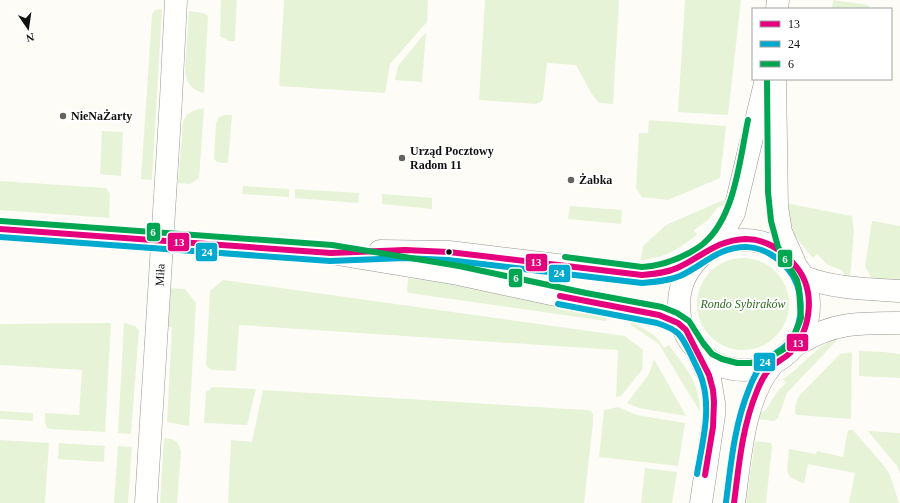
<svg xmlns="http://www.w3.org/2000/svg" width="900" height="503" font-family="Georgia,serif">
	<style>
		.grass { fill: #e7f3d7 }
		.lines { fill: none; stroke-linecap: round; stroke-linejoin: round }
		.minor-casing { stroke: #979795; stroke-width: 23 }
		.tertiary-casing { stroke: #979795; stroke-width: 23 }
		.minor { stroke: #fffffe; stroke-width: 22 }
		.tertiary { stroke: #fffffe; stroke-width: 22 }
		.bus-1-casing { stroke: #fff; stroke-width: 9 }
		.bus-2-casing { stroke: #fff; stroke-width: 9 }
		.bus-3-casing { stroke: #fff; stroke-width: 9 }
		.bus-1 { stroke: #e5007d; stroke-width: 6 }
		.bus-2 { stroke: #00a9ce; stroke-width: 6 }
		.bus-3 { stroke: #00a651; stroke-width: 6 }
		.poi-dot { fill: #646362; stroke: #fff; stroke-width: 1.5 }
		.bus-dot { fill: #111; stroke: #fff; stroke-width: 1.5 }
		.labels { text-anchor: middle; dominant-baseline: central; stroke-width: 4; stroke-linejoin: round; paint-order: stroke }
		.poi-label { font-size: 12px; font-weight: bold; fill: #111; stroke: #fff; text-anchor: start }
		.street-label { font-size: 12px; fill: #111; stroke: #fff }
		.park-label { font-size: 12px; font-style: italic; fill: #2f6b1f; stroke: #fff }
		.line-badge { stroke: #fff; stroke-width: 1.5 }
		.badge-label { font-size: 11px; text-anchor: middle; font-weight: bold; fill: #fff }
	</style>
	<rect width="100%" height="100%" fill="#fdfcf7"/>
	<!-- grass -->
	<path class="grass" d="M221 0H237L235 41H229L220 36Z
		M284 0H428L427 22 390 64 385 93 279 86Z
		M485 0H619L613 104 599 103 591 93 576 65 547 63 543 99 541 102 535 104 479 100Z
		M685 0H741L728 115 678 112Z
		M833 0 868 5 871 9H832Z
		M162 9 152 180 141 179 152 14 155 10Z
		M189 11 203 13 208 16 204 93C192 90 186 83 185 71Z
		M426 32 422 82 395 80 398 66Z
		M204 108 199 178 190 184 178 183 183 122C186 112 194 110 204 108Z
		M224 115H232L228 163 217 162 214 159 216 123 219 117Z
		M649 120 726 126 720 178 668 200 642 197 636 188 639 133H648Z
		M102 131 123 132 121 176 100 174Z
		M0 181 106 188 110 194 109 218 0 210Z
		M243 186 289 189V197L242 194Z
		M295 189 359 193 358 203 295 198Z
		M382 194 432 198V209L382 204Z
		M728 200 726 205 718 207 708 220 694 230 697 235C676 250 668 257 641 260L643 246 666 225 719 202Z
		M785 203 852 216 854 231 850 278 845 277 842 270 828 265 817 254 813 258 798 240 791 229Z
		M570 206 622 210 621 224 568 219Z
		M872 221 900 226V281L872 279 865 266Z
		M697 304a46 46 0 1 1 92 0a46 46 0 1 1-92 0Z
		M408 278 455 284 608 314 606 321 409 293 407 291Z
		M223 280 625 336 643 350 642 370 621 396 616 397 618 350 239 325 236 371 213 370 207 367 206 364 210 291Z
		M169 288 185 289 196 303 189 426 167 422 172 327 167 326Z
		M629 318 635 319 637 325 651 333 658 339 664 348 669 345C685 368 700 381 700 412L659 344 631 325Z
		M111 323 105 432 50 429 47 428 45 422V413L79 415 82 370 0 365V324Z
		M124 323 135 326 139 330 131 434 118 433Z
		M840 337 787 393 778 418 774 421 758 419 759 413 766 410 777 392 786 383 783 379C805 365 814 346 840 337Z
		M859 351 884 352 900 354V378L859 376Z
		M852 352 851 419 797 415 795 413C795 407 796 401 799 396L840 354Z
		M654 359 686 416 639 408 627 403 649 374Z
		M213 387 256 389 247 425 204 423 206 392Z
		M263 390 586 410 591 411 593 414V422L584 503H228L231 440 252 442Z
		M618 407 637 415 685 423 678 466 599 457 604 410Z
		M0 411 33 413V421L0 419Z
		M848 430H853L885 467 890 475 899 503H849L855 473 808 464 804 484 790 477 787 471 789 449 816 454 817 451 843 457Z
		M868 431 900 433V473L897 466Z
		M164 438C175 439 179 441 181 452L177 503H160Z
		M0 440 49 443 45 503H0Z
		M755 441 771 443 772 446 766 503H746Z
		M59 443 105 446 104 462 58 459Z
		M118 446 132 447 128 503H114Z
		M645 468 677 472 672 503H641Z"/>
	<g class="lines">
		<defs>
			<path id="minor" d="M0 229 118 237 331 253 458 274 584 301 659 315 674 320 684 327
				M380 251 449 252 642 275C663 274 677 269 695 259
				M804 277C835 289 867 289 900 291
				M800 343C835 322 860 323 900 323
				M146 503 171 99 176 0"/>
			<path id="tertiary" d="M777 9 778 0
				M775 79 777 207 781 232 794 261
				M679 305a65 65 0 1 1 130 0a65 65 0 1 1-130 0Z
				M711 248 723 233 734 213 766 79
				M698 353 710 379 714 403V415L701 503
				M734 503C740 461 743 399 772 365"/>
		</defs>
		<!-- minor casing -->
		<use href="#minor" class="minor-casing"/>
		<!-- tertiary casing -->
		<use href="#tertiary" class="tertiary-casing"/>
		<!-- minor -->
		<use href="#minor" class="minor"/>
		<!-- tertiary -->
		<use href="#tertiary" class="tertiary"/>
		<defs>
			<path id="bus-1" d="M0 229 331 253 405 250 449 252 642 275C654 274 666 273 677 268 702 257 716 240 746 239 764 239 781 249 793 263 817 288 812 329 790 353 785 358 780 360 775 364 766 370 761 381 757 391 742 427 739 465 734 503
				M560 296 659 315 678 323 686 330 709 375 713 390 714 402 713 427 705 475"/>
			<path id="bus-2" d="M0 237 330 261 405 258 448 260 642 283C655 282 668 281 680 276 704 265 718 247 746 247 762 247 778 257 788 269 804 288 805 319 791 340 784 349 776 352 768 359 758 367 753 378 749 389 734 426 731 464 726 502
				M558 304 657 323C681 331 681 335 692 357 696 366 701 374 703 383 711 413 702 444 697 474"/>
			<path id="bus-3" d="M1 221 332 245 459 266 586 293 662 307 677 313 689 321 703 343 712 354 722 359 737 363H751L769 358 784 349 793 339 801 318 799 289 797 280 778 247 771 221 768 192 767 79
				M565 257 642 267C659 266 674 261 689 253 694 250 700 247 704 243 735 217 740 158 748 120"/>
		</defs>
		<!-- bus-1 casing -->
		<use href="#bus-1" class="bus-1-casing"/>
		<!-- bus-2 casing -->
		<use href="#bus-2" class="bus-2-casing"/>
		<!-- bus-3 casing -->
		<use href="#bus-3" class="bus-3-casing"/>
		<!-- bus-1 -->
		<use href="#bus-1" class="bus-1"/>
		<!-- bus-2 -->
		<use href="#bus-2" class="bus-2"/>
		<!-- bus-3 -->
		<use href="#bus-3" class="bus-3"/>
	</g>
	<!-- markers -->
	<g class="poi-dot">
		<circle cx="63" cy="116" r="4"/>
		<circle cx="402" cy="158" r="4"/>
		<circle cx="571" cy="180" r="4"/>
	</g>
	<circle class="bus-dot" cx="449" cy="252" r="3.5"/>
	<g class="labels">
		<!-- poi labels -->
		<g class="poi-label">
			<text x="71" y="116">NieNaŻarty</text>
			<text x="410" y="151">Urząd Pocztowy<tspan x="410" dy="14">Radom 11</tspan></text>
			<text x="579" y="180">Żabka</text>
		</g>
		<!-- street labels -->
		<g class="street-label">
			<text transform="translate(160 275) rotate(-87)">Miła</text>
		</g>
		<!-- park labels -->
		<g class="park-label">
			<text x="743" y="304">Rondo Sybiraków</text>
		</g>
	</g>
	<g class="line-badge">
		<rect x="146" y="222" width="15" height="20" rx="4" fill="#00a651"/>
		<rect x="167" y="232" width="23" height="20" rx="4" fill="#e5007d"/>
		<rect x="195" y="242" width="23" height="20" rx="4" fill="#00a9ce"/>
		<rect x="777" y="249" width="16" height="19" rx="4" fill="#00a651"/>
		<rect x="525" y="253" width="23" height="19" rx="4" fill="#e5007d"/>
		<rect x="548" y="264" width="23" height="19" rx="4" fill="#00a9ce"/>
		<rect x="508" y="268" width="15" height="20" rx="4" fill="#00a651"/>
		<rect x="786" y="333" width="23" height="19" rx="4" fill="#e5007d"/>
		<rect x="753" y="352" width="23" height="20" rx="4" fill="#00a9ce"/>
	</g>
	<g class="badge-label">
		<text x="153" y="236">6</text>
		<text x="179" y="246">13</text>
		<text x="207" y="256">24</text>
		<text x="785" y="263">6</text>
		<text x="536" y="266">13</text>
		<text x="559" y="277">24</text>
		<text x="516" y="282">6</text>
		<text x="798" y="347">13</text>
		<text x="765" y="366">24</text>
	</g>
	<!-- legend -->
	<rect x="752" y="8" width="140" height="72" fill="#ffffff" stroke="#a0a0a0"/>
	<rect x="760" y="21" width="20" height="6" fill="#e5007d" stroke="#a0a0a0"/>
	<text x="788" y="28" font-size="12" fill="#111111">13</text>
	<rect x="760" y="41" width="20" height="6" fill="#00a9ce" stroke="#a0a0a0"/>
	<text x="788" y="48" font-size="12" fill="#111111">24</text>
	<rect x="760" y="61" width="20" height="6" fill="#00a651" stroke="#a0a0a0"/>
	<text x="788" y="68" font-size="12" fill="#111111">6</text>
	<!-- north arrow -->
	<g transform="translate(28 28) rotate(167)" stroke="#ffffff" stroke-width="3" paint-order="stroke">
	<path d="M0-3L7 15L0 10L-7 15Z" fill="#111111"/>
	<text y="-6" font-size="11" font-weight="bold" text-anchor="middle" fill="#111111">N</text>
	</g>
</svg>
